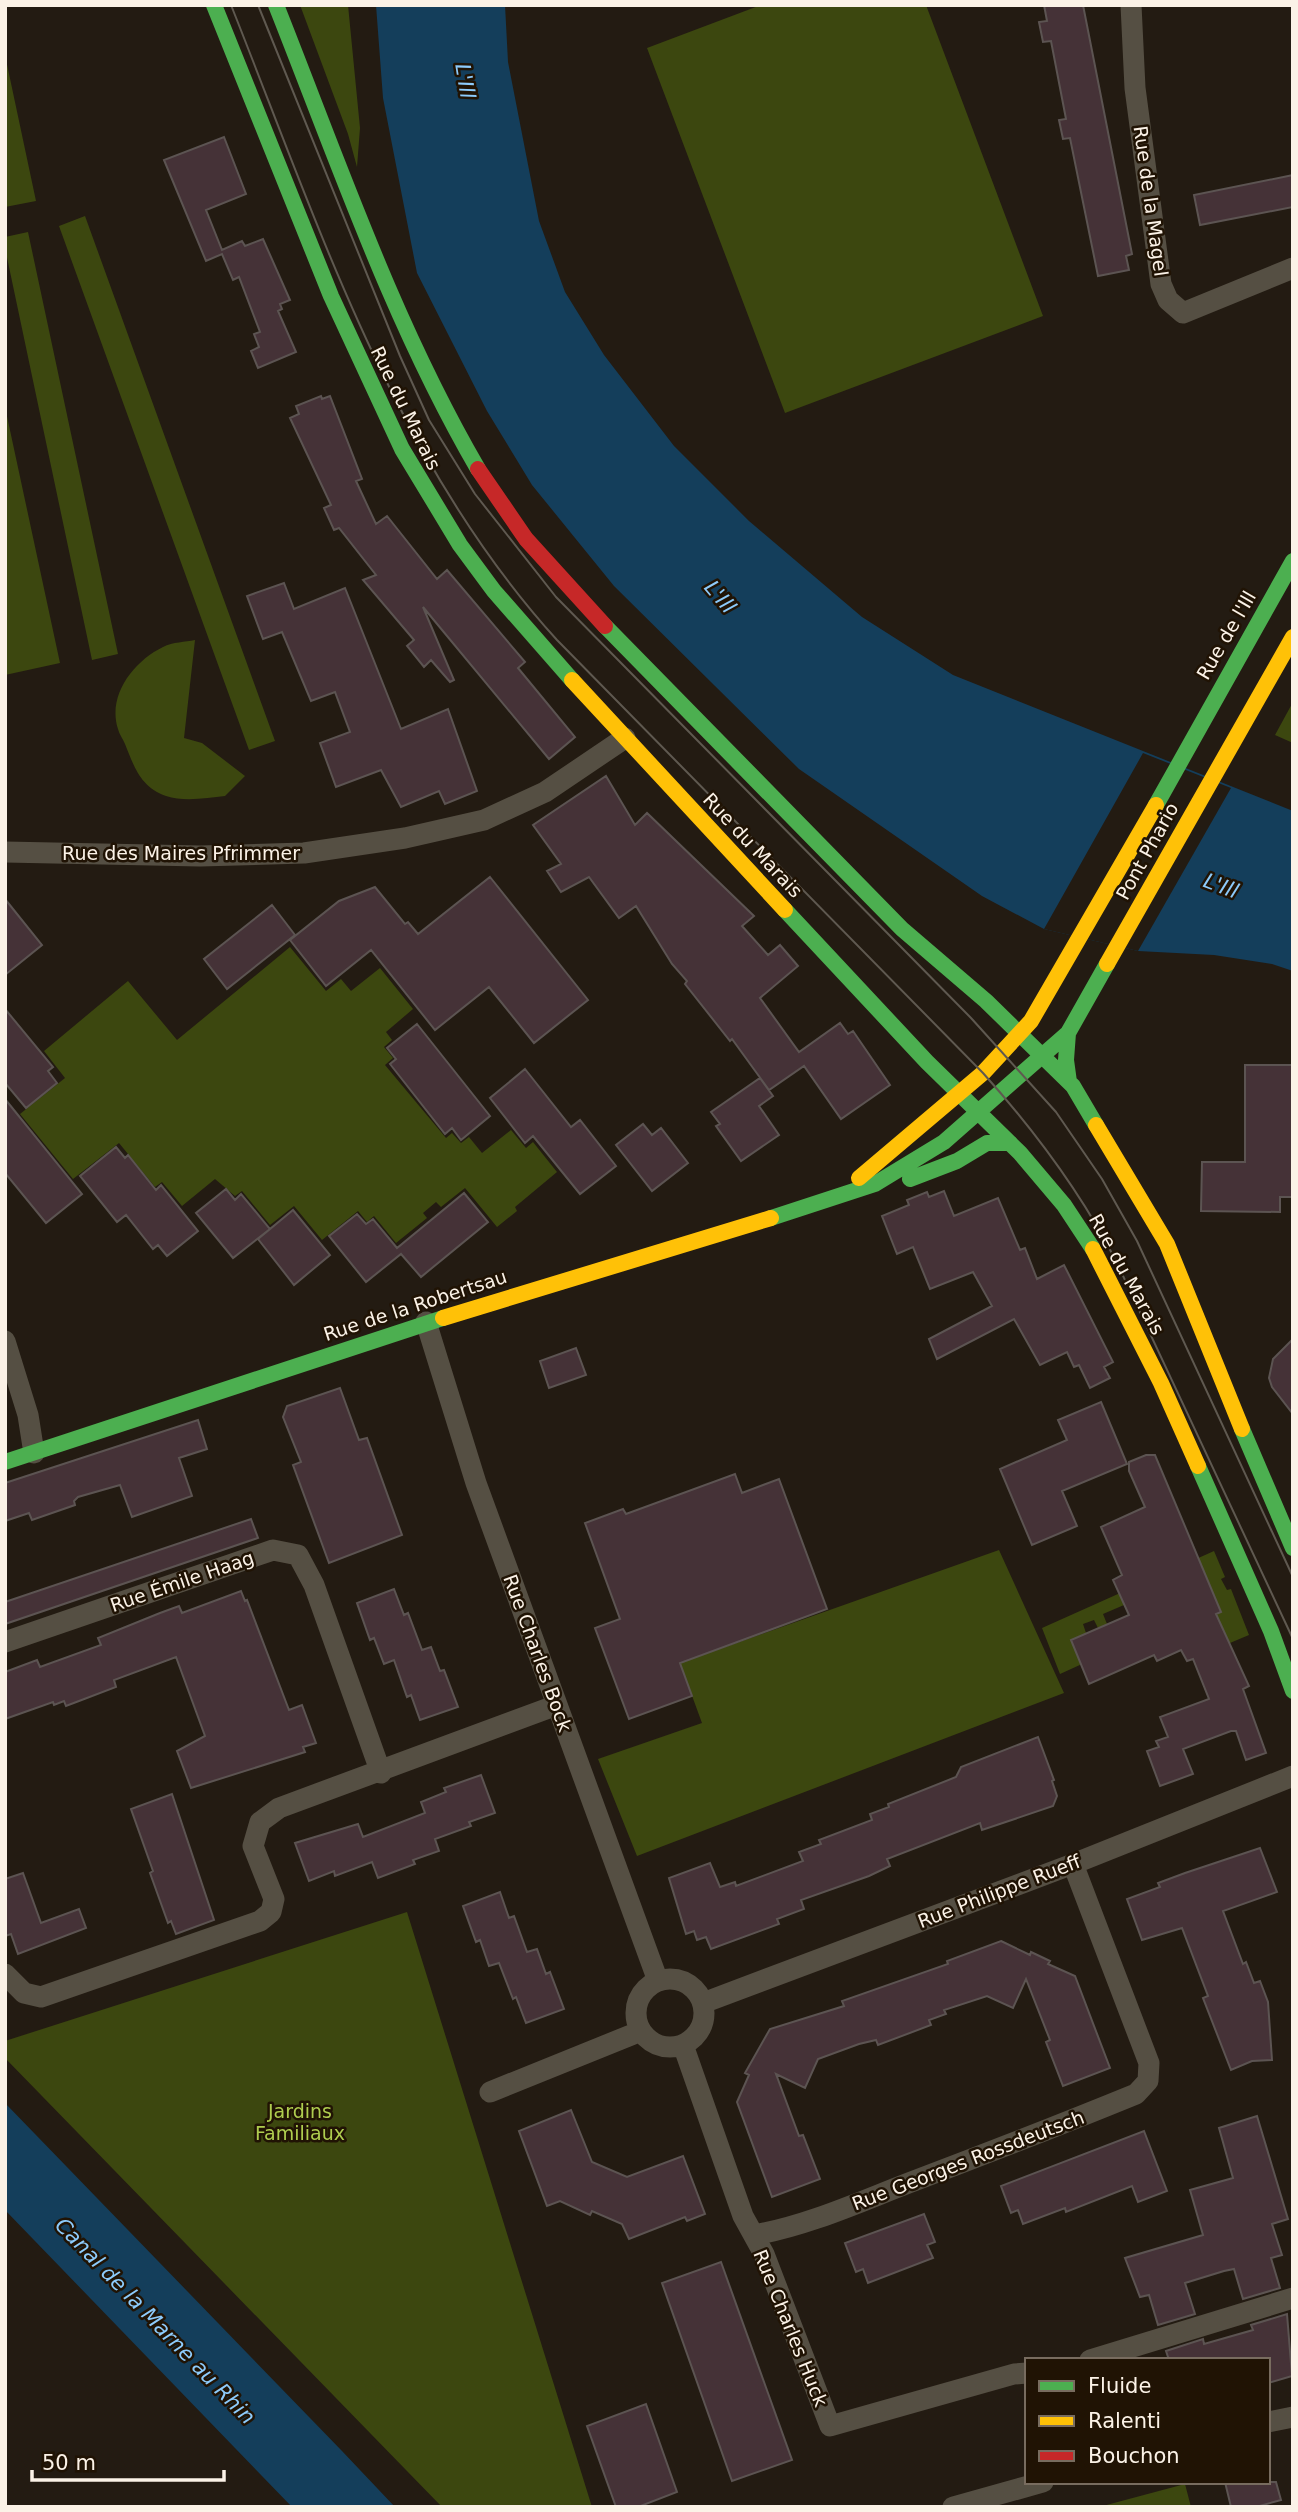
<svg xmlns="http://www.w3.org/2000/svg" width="1298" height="2512" font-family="'DejaVu Sans',sans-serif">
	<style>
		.green { fill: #3c470f }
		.water { fill: #143e5b }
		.pier { fill: #231b12 }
		.building { fill: #453237; stroke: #5c5452; stroke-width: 2 }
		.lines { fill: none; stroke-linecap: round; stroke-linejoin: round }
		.street { stroke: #554f43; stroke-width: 21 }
		.fast { stroke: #4caf50; stroke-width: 16 }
		.slow { stroke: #ffc107; stroke-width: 16 }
		.jam { stroke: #c62828; stroke-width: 16 }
		.tram { stroke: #5f5950; stroke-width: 2 }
		.labels { text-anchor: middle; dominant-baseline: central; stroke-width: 5; stroke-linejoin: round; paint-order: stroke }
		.street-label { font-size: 19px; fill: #fbf2e7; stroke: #201304 }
		.park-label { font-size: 19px; fill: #afcd4f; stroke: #201304 }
		.water-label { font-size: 21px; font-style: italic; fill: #8dcbfb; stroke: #201304 }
	</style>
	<rect width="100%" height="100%" fill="#231b12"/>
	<!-- green -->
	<path class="green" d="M300 5H348L360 128 357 167 348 134Z
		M761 5H926L1043 316 785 413 647 48Z
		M5 55 36 201 5 207Z
		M85 216 275 741 249 750 59 226Z
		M28 232 118 654 92 660 5 248V237Z
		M5 407 60 663 5 675Z
		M195 640 184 738 202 743 245 776 225 796C207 798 184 802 166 796 140 787 134 766 125 744 123 739 119 734 118 729 107 695 134 661 163 647 173 642 185 642 195 640Z
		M1293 702V743L1275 735Z
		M290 947 326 991 341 979 351 991 380 968 413 1009 386 1032 392 1040 384 1047 393 1058 385 1065 446 1138 452 1133 461 1143 469 1137 482 1153 511 1130 526 1148 533 1142 557 1172 515 1207 517 1211 497 1227 465 1188 441 1207 436 1202 423 1213 427 1218 396 1243 374 1216 367 1222 358 1211 322 1240 294 1206 270 1225 242 1191 235 1196 215 1179 182 1206 162 1182 155 1187 119 1143 73 1179 20 1114 65 1078 44 1051 128 981 177 1040Z
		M999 1550 1064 1693 637 1856 598 1759 702 1723 680 1663Z
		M1214 1551 1225 1577 1221 1579 1227 1590 1231 1589 1249 1635 1218 1648 1224 1631 1216 1614 1221 1611 1201 1567 1135 1612 1129 1615 1124 1605 1103 1614 1107 1624 1098 1628 1094 1620 1083 1624 1086 1633 1071 1640 1082 1664 1060 1674 1042 1628Z
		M407 1912 592 2507H442L5 2058V2041Z
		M1185 2484 1191 2507H1099Z"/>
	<!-- water -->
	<path class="water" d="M376 5H505L508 62 539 221 565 292 604 355 674 446 749 521 862 617 953 675 1293 811V971L1272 964 1214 955 1138 951 1044 929 982 896 799 769 614 586 532 485 487 411 417 273 383 98Z
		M5 2103 342 2451 395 2507H292L5 2210Z"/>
	<!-- pier -->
	<path class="pier" d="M1143 753 1231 788 1138 951 1044 929Z"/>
	<!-- building -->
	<path class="building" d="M1044 5H1083L1132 254 1126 256 1129 270 1098 276 1070 138 1063 139 1059 120 1066 119 1051 41 1043 42 1039 22 1047 21Z
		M224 137 246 194 206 210 222 250 242 241 245 246 263 239 290 300 280 304 282 309 278 311 296 352 258 368 251 351 259 347 254 334 260 332 239 277 233 280 222 254 206 261 164 160Z
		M1293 175V207L1200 225 1194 195Z
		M321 396 322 399 330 396 362 479 356 481 376 524 387 516 437 579 447 570 525 662 518 668 575 737 549 759 423 607 454 680 450 682 431 660 424 667 407 646 414 640 363 580 376 575 339 528 334 530 324 508 331 505 290 418 299 414 296 406Z
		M284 583 294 609 345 588 401 729 448 709 477 791 445 804 439 791 401 807 381 770 336 787 320 743 350 732 335 692 311 701 282 632 263 639 247 596Z
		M606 776 635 825 647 813 754 916 742 926 768 955 780 945 798 966 760 998 799 1052 840 1023 848 1034 853 1031 890 1085 841 1119 804 1066 769 1090 732 1039 730 1041 685 984 687 981 672 964 636 906 619 918 589 877 561 892 547 871 561 864 533 825Z
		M490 877 588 1000 534 1043 489 987 435 1030 371 950 326 986 290 940 339 901 375 887 405 924 408 922 418 934Z
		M5 899 42 945 5 975Z
		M272 905 295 935 227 989 204 959Z
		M5 1009 53 1067 48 1071 57 1083 26 1108 5 1083Z
		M417 1024 490 1116 461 1140 452 1128 445 1134 390 1064 396 1059 387 1048Z
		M1245 1065H1293V1197H1280V1212L1201 1211 1202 1162H1245Z
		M525 1069 571 1127 580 1120 616 1166 580 1194 533 1136 525 1143 490 1098Z
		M760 1078 773 1096 759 1106 779 1135 741 1161 716 1126 720 1124 711 1112Z
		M5 1099 82 1194 46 1223 5 1173Z
		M643 1124 652 1135 661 1128 688 1163 652 1191 616 1145Z
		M116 1147 125 1158 128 1155 156 1190 161 1185 198 1231 167 1256 158 1245 153 1249 126 1215 117 1222 80 1176Z
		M226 1189 235 1200 241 1194 270 1229 233 1258 196 1213Z
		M944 1191 954 1216 998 1198 1020 1250 1025 1248 1037 1279 1064 1265 1113 1362 1104 1367 1110 1378 1090 1388 1079 1365 1074 1367 1067 1352 1040 1365 1014 1319 937 1359 929 1339 992 1306 973 1272 930 1289 913 1247 897 1254 882 1216 909 1205 907 1200 927 1192 929 1197Z
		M464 1193 488 1222 421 1277 401 1254 366 1282 329 1236 357 1214 366 1224 373 1219 397 1248Z
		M293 1210 330 1255 294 1285 258 1239Z
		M1293 1339V1414L1272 1387 1269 1378 1273 1359Z
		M576 1348 586 1375 549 1388 540 1361Z
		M340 1388 359 1440 367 1438 402 1535 329 1563 293 1465 301 1462 283 1417 287 1406Z
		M1101 1402 1127 1464 1062 1491 1077 1526 1032 1545 1000 1469 1067 1440 1058 1420Z
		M198 1420 207 1449 179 1458 192 1496 132 1517 120 1485 78 1497 74 1501 75 1505 32 1520 29 1513 5 1521V1483Z
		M1146 1455H1155L1221 1612 1216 1614 1249 1686 1243 1689 1266 1753 1246 1760 1236 1731H1231L1183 1749 1193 1774 1160 1786 1147 1751 1159 1747 1156 1741 1168 1737 1160 1717 1209 1699 1193 1659 1187 1661 1181 1650 1157 1661 1154 1655 1089 1684 1071 1640 1129 1615 1113 1580 1122 1575 1101 1527 1145 1507 1129 1471V1462Z
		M735 1474 742 1493 779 1479 827 1609 680 1663 692 1696 629 1719 595 1628 620 1619 585 1523 623 1509 626 1514Z
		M251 1519 258 1538 5 1624V1602Z
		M394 1589 404 1615 408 1613 422 1650 431 1647 440 1671 444 1670 458 1707 420 1720 411 1695 407 1697 394 1660 384 1664 374 1638 370 1640 357 1603Z
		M241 1591 245 1601 247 1600 289 1710 302 1705 316 1743 303 1747 305 1752 191 1788 177 1751 205 1736 176 1657 114 1680 116 1687 79 1701 66 1706 64 1701 54 1705 53 1702 5 1719V1672L37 1660 40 1667 101 1645 98 1638 160 1613 179 1606 182 1613Z
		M1038 1737 1054 1780 1052 1781 1057 1796 1053 1806 982 1830 980 1823 887 1859 890 1866 869 1876 801 1900 804 1909 777 1919 779 1924 711 1949 706 1937 697 1940 694 1931 686 1934 669 1878 710 1863 720 1887 735 1882 736 1886 803 1861 799 1852 821 1844 819 1840 872 1820 870 1814 889 1807 888 1804 956 1777 961 1767Z
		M481 1775 495 1813 469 1822 471 1826 435 1839 439 1851 413 1860 415 1864 378 1878 372 1862 335 1876 334 1871 309 1881 295 1843 358 1824 363 1837 425 1813 421 1802 446 1792 444 1788Z
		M172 1794 214 1920 176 1934 171 1921 168 1923 150 1873 153 1871 131 1809Z
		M1260 1848 1277 1892 1223 1911 1243 1964 1246 1962 1254 1983 1260 1981 1268 2002 1272 2060 1252 2061 1231 2070 1203 1998 1208 1996 1182 1928 1142 1940 1127 1899 1160 1887 1158 1883 1185 1873Z
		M23 1873 41 1923 79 1909 86 1928 18 1954 11 1934 5 1936V1879Z
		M500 1892 509 1918 514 1916 527 1952 537 1949 546 1974 550 1972 564 2009 526 2023 516 1997 513 1999 499 1963 489 1966 480 1940 476 1942 463 1906Z
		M1001 1941 1030 1955 1031 1952 1050 1961 1048 1964 1075 1976 1110 2068 1063 2086 1046 2042 1050 2040 1026 1979 1013 2008 987 1996 944 2010 946 2014 929 2020 931 2025 878 2045 876 2040 859 2044 818 2059 805 2088 776 2074 799 2136 803 2135 820 2179 772 2197 737 2102 749 2075 745 2073 770 2029 844 2006 842 2001 948 1964 947 1961Z
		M571 2110 592 2162 627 2177 683 2156 705 2214 687 2221 685 2217 629 2239 622 2224 592 2211 590 2215 560 2201 547 2206 519 2131Z
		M1257 2116 1288 2219 1272 2224 1282 2255 1271 2258 1280 2288 1243 2299 1234 2269 1224 2271 1185 2283 1195 2314 1158 2325 1149 2295 1140 2297 1125 2258 1203 2235 1190 2190 1233 2178 1219 2128Z
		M1144 2131 1167 2191 1138 2202 1132 2186 1066 2212 1065 2208 1023 2224 1018 2210 1011 2213 1001 2186Z
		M924 2214 935 2242 927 2245 933 2258 868 2283 863 2269 856 2272 845 2243Z
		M721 2262 792 2460 732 2481 662 2283Z
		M1287 2314 1292 2376 1268 2383V2360H1169L1166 2351 1203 2339 1204 2344 1253 2330 1251 2325Z
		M646 2404 677 2492 638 2507H616L587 2426Z
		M1225 2482H1276L1281 2500 1256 2507H1231Z"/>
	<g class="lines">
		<!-- street -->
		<path class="street" d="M1131 5 1135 88 1161 284 1168 300 1183 313 1293 268
			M5 852 200 856 304 853 405 838 484 820 545 792 625 738
			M426 1322 476 1483 658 1981
			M5 1341 28 1415 34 1453
			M5 1642 273 1550 298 1555 314 1585 381 1773
			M5 1974 24 1993 41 1997 260 1921 271 1912 274 1899 253 1846 260 1822 279 1808 557 1705
			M636 2013a34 34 0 1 1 68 0a34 34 0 1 1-68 0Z
			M703 2003 1073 1864 1293 1776
			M683 2045 743 2216 764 2254 830 2426 1014 2374 1027 2373
			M490 2092 641 2031
			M754 2235C806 2226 857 2203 906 2184 983 2155 1060 2125 1136 2094L1148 2081 1149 2063 1073 1864
			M1090 2360 1293 2298
			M1268 2422 1293 2417
			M953 2507 1043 2482"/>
		<!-- fast -->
		<path class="fast" d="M214 5 331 296 402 449 460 545 494 591 572 680
			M276 5C338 161 393 323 478 469
			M605 626 902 929 986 1001 1073 1086 1096 1125
			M1156 805 1293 561
			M785 910 927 1062 1020 1153 1064 1205 1093 1249
			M1068 1033 1066 1060 1069 1082
			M910 1179 957 1161 987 1143H1010
			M771 1218 875 1184 944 1142 1068 1033 1107 964
			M1242 1429 1293 1548
			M5 1462 443 1318
			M1198 1466 1271 1631 1293 1691"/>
		<!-- slow -->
		<path class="slow" d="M572 680 785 910
			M1107 964 1293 637
			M1096 1125 1167 1244 1242 1429
			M859 1178 983 1073 1031 1021 1156 805
			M1093 1249 1161 1383 1198 1466
			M443 1318 771 1218"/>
		<!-- jam -->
		<path class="jam" d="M478 469 526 539 605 626"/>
		<!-- tram -->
		<path class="tram" d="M231 5C319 226 394 461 557 640L983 1073C1035 1131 1082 1194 1117 1263L1293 1639
			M258 5 400 356 429 420 475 494 556 597 971 1018 1056 1112 1102 1179 1137 1241 1293 1577"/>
	</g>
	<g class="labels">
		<!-- street labels -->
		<g class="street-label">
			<text transform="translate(1151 201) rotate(82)">Rue de la Magel</text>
			<text transform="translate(406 408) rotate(64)">Rue du Marais</text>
			<text transform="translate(1226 635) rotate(-60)">Rue de l'Ill</text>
			<text transform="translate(753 845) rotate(47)">Rue du Marais</text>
			<text transform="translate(1147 851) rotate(-61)">Pont Phario</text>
			<text x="181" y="853">Rue des Maires Pfrimmer</text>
			<text transform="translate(1127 1274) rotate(61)">Rue du Marais</text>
			<text transform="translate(415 1305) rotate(-18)">Rue de la Robertsau</text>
			<text transform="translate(182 1581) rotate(-19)">Rue Émile Haag</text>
			<text transform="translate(538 1653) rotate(70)">Rue Charles Bock</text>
			<text transform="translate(999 1891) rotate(-21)">Rue Philippe Rueff</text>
			<text transform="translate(968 2160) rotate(-21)">Rue Georges Rossdeutsch</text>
			<text transform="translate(791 2328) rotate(68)">Rue Charles Huck</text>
		</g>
		<!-- park labels -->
		<g class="park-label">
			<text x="300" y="2111">Jardins<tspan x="300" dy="22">Familiaux</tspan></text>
		</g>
		<!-- water labels -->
		<g class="water-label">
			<text transform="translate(465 81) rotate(81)">L'Ill</text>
			<text transform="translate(720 597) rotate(50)">L'Ill</text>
			<text transform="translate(1221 886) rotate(21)">L'Ill</text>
			<text transform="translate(155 2321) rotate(46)">Canal de la Marne au Rhin</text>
		</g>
	</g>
	<!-- border -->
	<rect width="1298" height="2512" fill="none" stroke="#fbf2e7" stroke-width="14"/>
	<!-- legend -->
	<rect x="1025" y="2358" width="245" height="126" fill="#201304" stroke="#786c5f" stroke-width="2"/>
	<rect x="1039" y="2381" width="35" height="10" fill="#4caf50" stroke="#786c5f" stroke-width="2"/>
	<text x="1088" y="2393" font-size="21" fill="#fbf2e7">Fluide</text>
	<rect x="1039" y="2416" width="35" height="10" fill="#ffc107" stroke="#786c5f" stroke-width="2"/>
	<text x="1088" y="2428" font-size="21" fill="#fbf2e7">Ralenti</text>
	<rect x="1039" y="2451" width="35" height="10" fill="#c62828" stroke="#786c5f" stroke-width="2"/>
	<text x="1088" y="2463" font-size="21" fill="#fbf2e7">Bouchon</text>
	<!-- scale -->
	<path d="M32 2470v10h192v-10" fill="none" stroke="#fbf2e7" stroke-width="3.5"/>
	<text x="42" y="2470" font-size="21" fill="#fbf2e7" stroke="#201304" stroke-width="5" paint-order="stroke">50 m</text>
</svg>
